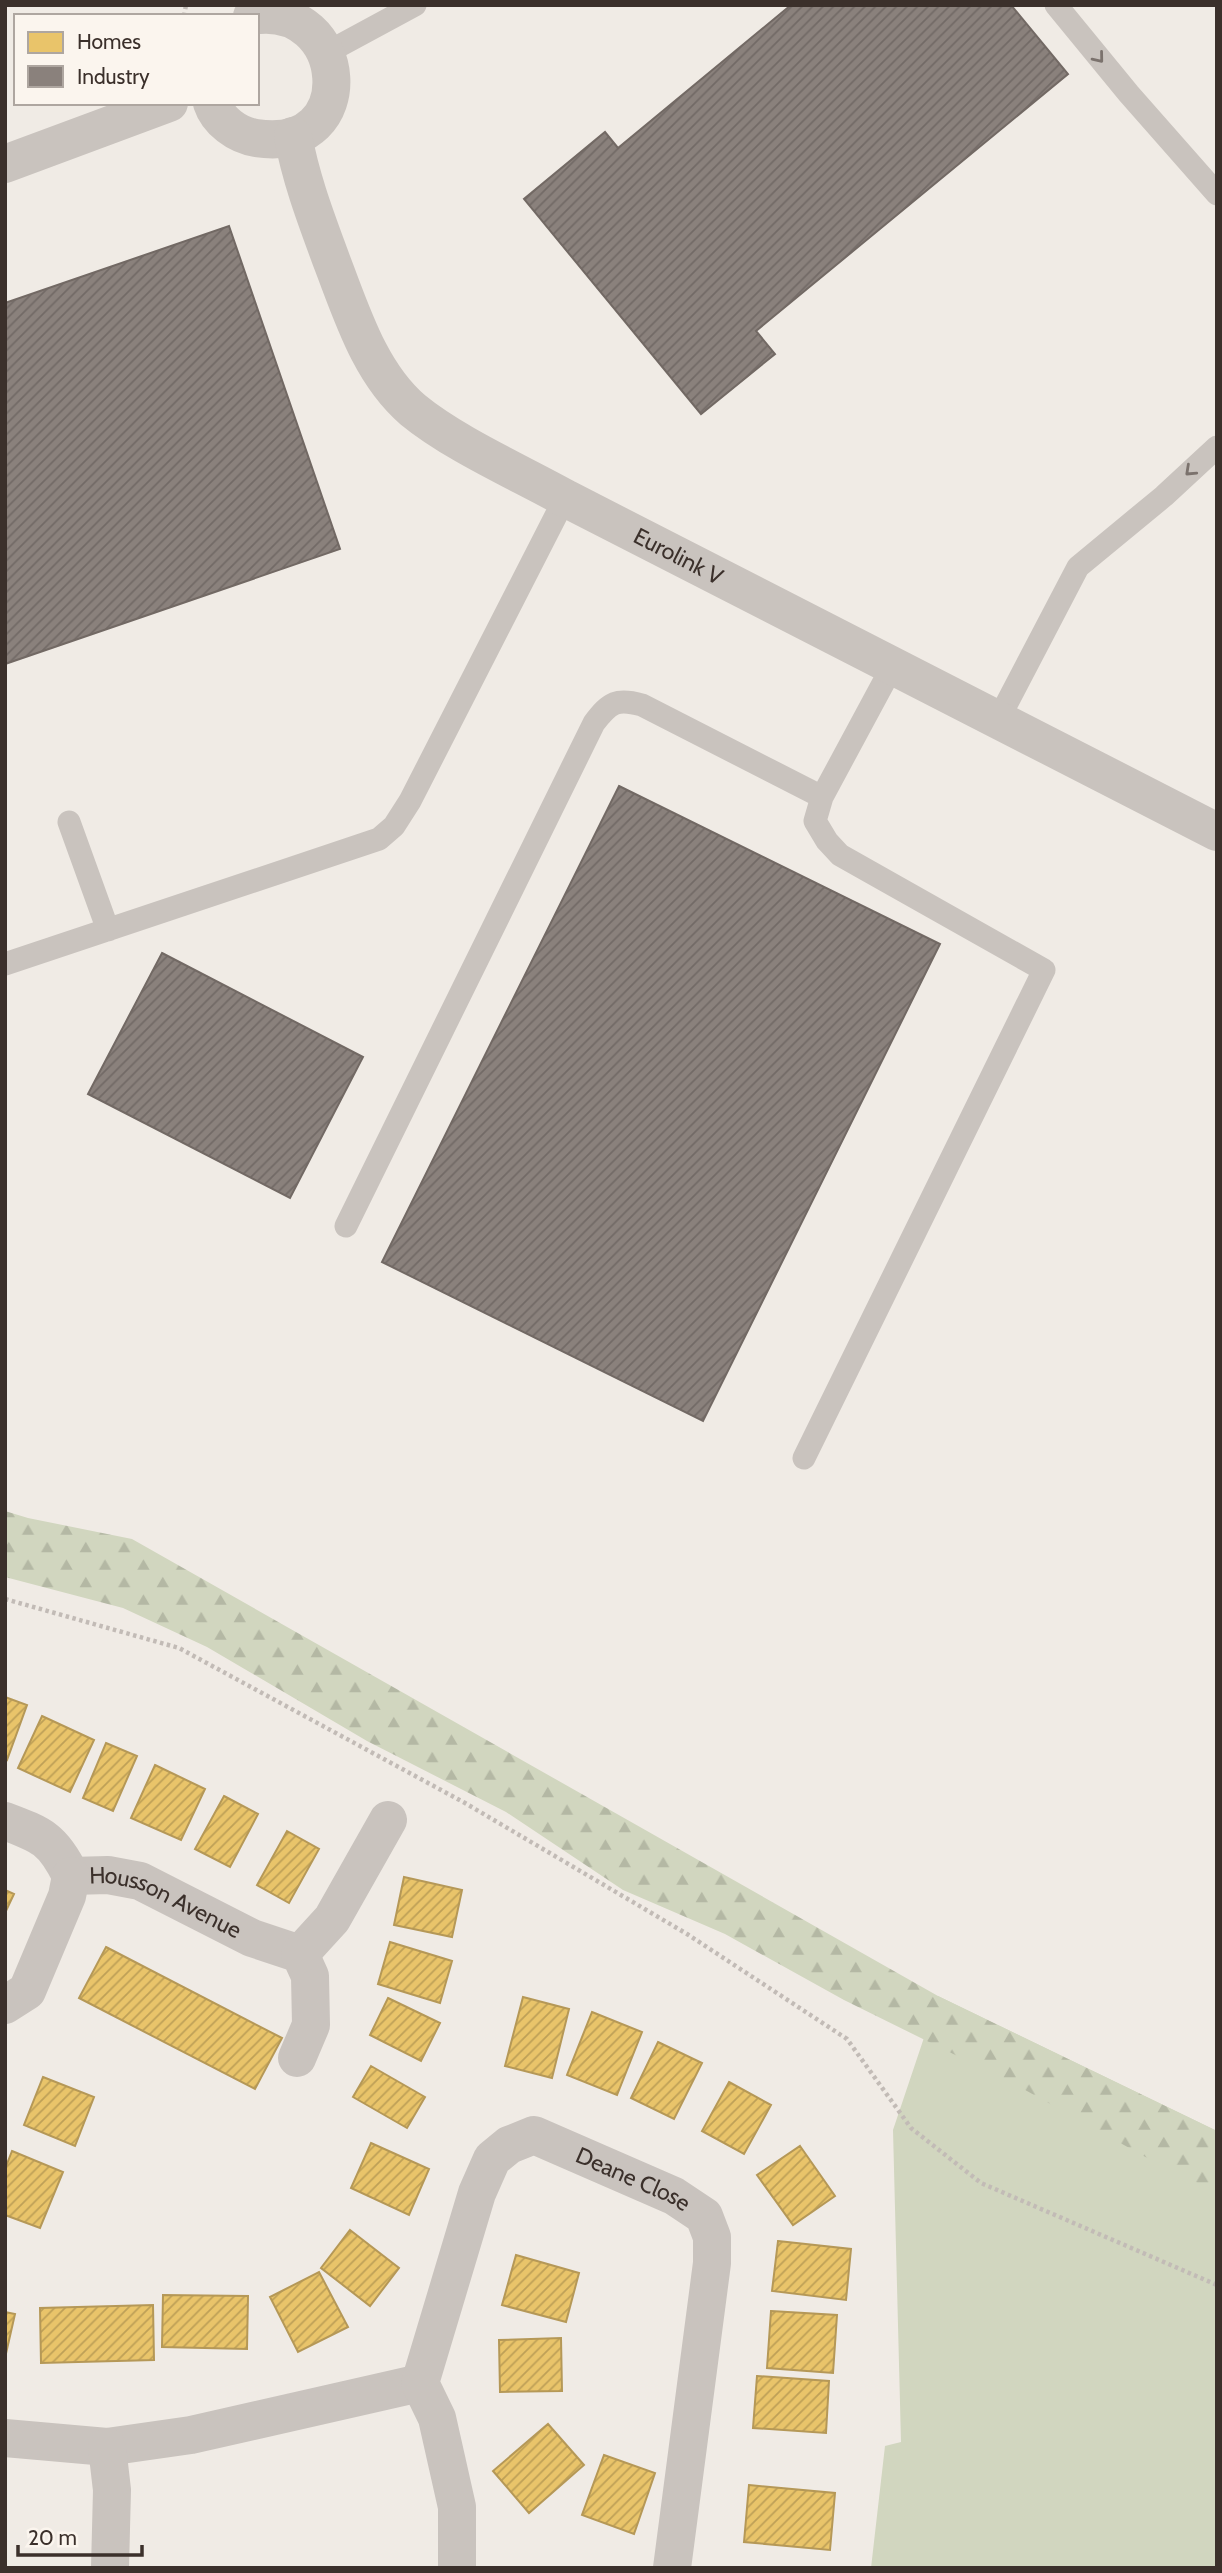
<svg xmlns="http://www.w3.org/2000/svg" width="1222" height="2573" font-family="Cabin,sans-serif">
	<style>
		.grass { fill: #d1d6bf }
		.forest { fill: url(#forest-firs) }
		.homes { fill: url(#homes-hatch); stroke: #b59857; stroke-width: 2 }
		.industry { fill: url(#industry-hatch); stroke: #726964; stroke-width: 2 }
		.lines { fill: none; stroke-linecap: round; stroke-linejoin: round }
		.path { stroke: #c2bbb6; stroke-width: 4.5; stroke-dasharray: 3.5 3.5; stroke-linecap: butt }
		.service { stroke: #c9c3be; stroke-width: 23 }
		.minor { stroke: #c9c3be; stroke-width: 38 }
		.oneway { stroke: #7b726d }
		.labels { text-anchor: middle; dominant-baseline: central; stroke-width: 7; stroke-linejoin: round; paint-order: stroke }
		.street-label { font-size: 23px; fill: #3b302b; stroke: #fbf5ee }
	</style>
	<defs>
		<pattern id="forest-firs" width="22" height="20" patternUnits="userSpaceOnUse" patternTransform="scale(1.75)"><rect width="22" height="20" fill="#d1d6bf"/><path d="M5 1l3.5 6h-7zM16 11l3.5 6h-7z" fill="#b4b8a4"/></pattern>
		<pattern id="homes-hatch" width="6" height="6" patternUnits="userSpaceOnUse" patternTransform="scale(1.75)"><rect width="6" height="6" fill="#e9c46a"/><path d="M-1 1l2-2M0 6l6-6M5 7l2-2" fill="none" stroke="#bea057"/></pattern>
		<pattern id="industry-hatch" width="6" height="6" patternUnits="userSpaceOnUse" patternTransform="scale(1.75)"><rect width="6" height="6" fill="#8a817c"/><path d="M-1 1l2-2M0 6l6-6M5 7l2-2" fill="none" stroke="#726a66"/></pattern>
	</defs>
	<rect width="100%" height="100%" fill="#f0ebe5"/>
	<!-- grass -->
	<path class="grass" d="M938 1996 1217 2131V2568H871L885 2446 901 2442 893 2130Z"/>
	<!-- forest -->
	<path class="forest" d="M5 1511 28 1518 132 1539 938 1996 1217 2131V2191L1176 2174 1018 2086 844 2000 725 1934 623 1890 506 1812 367 1741 207 1647 123 1608 5 1577Z"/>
	<!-- homes -->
	<path class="homes" d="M5 1697 27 1705 7 1760 5 1759Z
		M42 1716 94 1740 70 1792 18 1768Z
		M106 1743 137 1756 113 1811 83 1798Z
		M155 1765 205 1789 181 1840 131 1818Z
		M224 1796 258 1814 230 1867 195 1849Z
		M287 1831 319 1849 289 1903 257 1885Z
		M404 1877 462 1890 452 1937 394 1925Z
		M5 1890 14 1894 5 1913Z
		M390 1942 452 1961 440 2003 378 1984Z
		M106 1947 282 2038 255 2089 79 1998Z
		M523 1997 569 2009 552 2078 505 2066Z
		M388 1998 440 2023 421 2061 370 2035Z
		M592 2012 642 2032 617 2095 567 2075Z
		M658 2042 702 2063 674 2119 631 2098Z
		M371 2066 425 2097 407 2128 353 2097Z
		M43 2077 94 2097 75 2146 24 2125Z
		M729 2082 771 2105 744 2154 702 2131Z
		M371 2143 429 2169 409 2215 351 2188Z
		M800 2146 835 2196 793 2225 757 2175Z
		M12 2151 63 2172 40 2228 5 2215V2169Z
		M350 2230 399 2268 370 2306 321 2268Z
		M778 2241 851 2249 846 2300 772 2291Z
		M516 2255 579 2273 566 2322 502 2305Z
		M319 2272 348 2327 298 2352 270 2297Z
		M163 2295 248 2296 247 2349 162 2347Z
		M153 2305 154 2360 41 2363 40 2308Z
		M771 2311 837 2315 833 2373 767 2368Z
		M5 2312 15 2314 5 2358Z
		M561 2338 562 2391 500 2392 499 2340Z
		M757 2376 829 2381 826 2433 753 2428Z
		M548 2424 584 2465 529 2513 493 2471Z
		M604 2455 655 2473 634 2534 582 2515Z
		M749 2485 835 2493 830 2550 744 2542Z"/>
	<!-- industry -->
	<path class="industry" d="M791 5H1011L1068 74 756 331 775 354 701 414 524 199 605 132 618 148Z
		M229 226 340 549 5 664V303Z
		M619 786 940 944 703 1421 382 1262Z
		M162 953 363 1057 290 1198 88 1094Z"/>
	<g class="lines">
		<!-- path -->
		<path class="path" d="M184 16 186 5
			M5 1599 179 1648 465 1803 687 1934 847 2039 911 2128 981 2183 1217 2285"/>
		<!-- service -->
		<path class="service" d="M1056 5 1129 94 1217 194
			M328 52 415 5
			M998 720 1078 567 1164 496 1217 447
			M69 822 108 930
			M5 964 379 839 394 826 410 801 565 498
			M346 1226 594 723C610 702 617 698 642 705L822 797
			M804 1458 1044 970 840 855 827 841 815 821 822 797 892 667"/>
		<!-- minor -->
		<g class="minor">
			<path d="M212 103C218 121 237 135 256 138 364 155 350 0 252 16"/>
			<path id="s1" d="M293 136C301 180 317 221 332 262 352 314 370 373 413 410 453 443 518 472 565 498L1217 832"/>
			<path d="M5 164 169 103"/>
			<path d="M5 1821C42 1835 53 1839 71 1876"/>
			<path id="s2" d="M71 1876 108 1875 140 1881 252 1938 300 1954 310 1976 311 2025 297 2058"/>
			<path d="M300 1954 332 1919 388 1820"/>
			<path d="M5 2005 27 1991 67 1896 71 1876"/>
			<path d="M5 2438 107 2447 191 2435 420 2383"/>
			<path d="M107 2447 112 2490 110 2568"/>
			<path id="s3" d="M457 2568V2507L437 2418 420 2383 477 2193 492 2159 509 2145 534 2135 674 2196 704 2216 712 2237V2263L672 2568"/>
		</g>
	</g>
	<!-- one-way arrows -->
	<defs><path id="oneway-chevron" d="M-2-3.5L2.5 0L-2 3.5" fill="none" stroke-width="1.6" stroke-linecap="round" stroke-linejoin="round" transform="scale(1.75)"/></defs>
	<g class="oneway">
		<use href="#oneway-chevron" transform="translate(1099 58) rotate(51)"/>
		<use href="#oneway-chevron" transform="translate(1190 471) rotate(137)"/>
	</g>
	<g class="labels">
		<!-- street labels -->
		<g class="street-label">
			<text stroke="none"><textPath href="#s1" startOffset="606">Eurolink V</textPath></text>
			<text stroke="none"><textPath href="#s2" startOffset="100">Housson Avenue</textPath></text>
			<text stroke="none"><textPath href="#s3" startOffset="584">Deane Close</textPath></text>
		</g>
	</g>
	<!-- border -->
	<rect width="1222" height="2573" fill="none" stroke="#3b302b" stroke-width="14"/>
	<!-- legend -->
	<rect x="14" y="14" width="245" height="91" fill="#fbf5ee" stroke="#aea6a0" stroke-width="2"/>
	<rect x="28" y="32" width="35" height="21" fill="#e9c46a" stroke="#aea6a0" stroke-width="2"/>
	<text x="77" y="49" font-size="21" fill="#3b302b">Homes</text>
	<rect x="28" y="66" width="35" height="21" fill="#8a817c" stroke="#aea6a0" stroke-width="2"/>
	<text x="77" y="84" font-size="21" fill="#3b302b">Industry</text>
	<!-- scale -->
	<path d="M18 2545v10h124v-10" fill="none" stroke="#3b302b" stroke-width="3.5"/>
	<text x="28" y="2545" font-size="21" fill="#3b302b" stroke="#fbf5ee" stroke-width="5" paint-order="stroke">20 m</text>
</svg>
